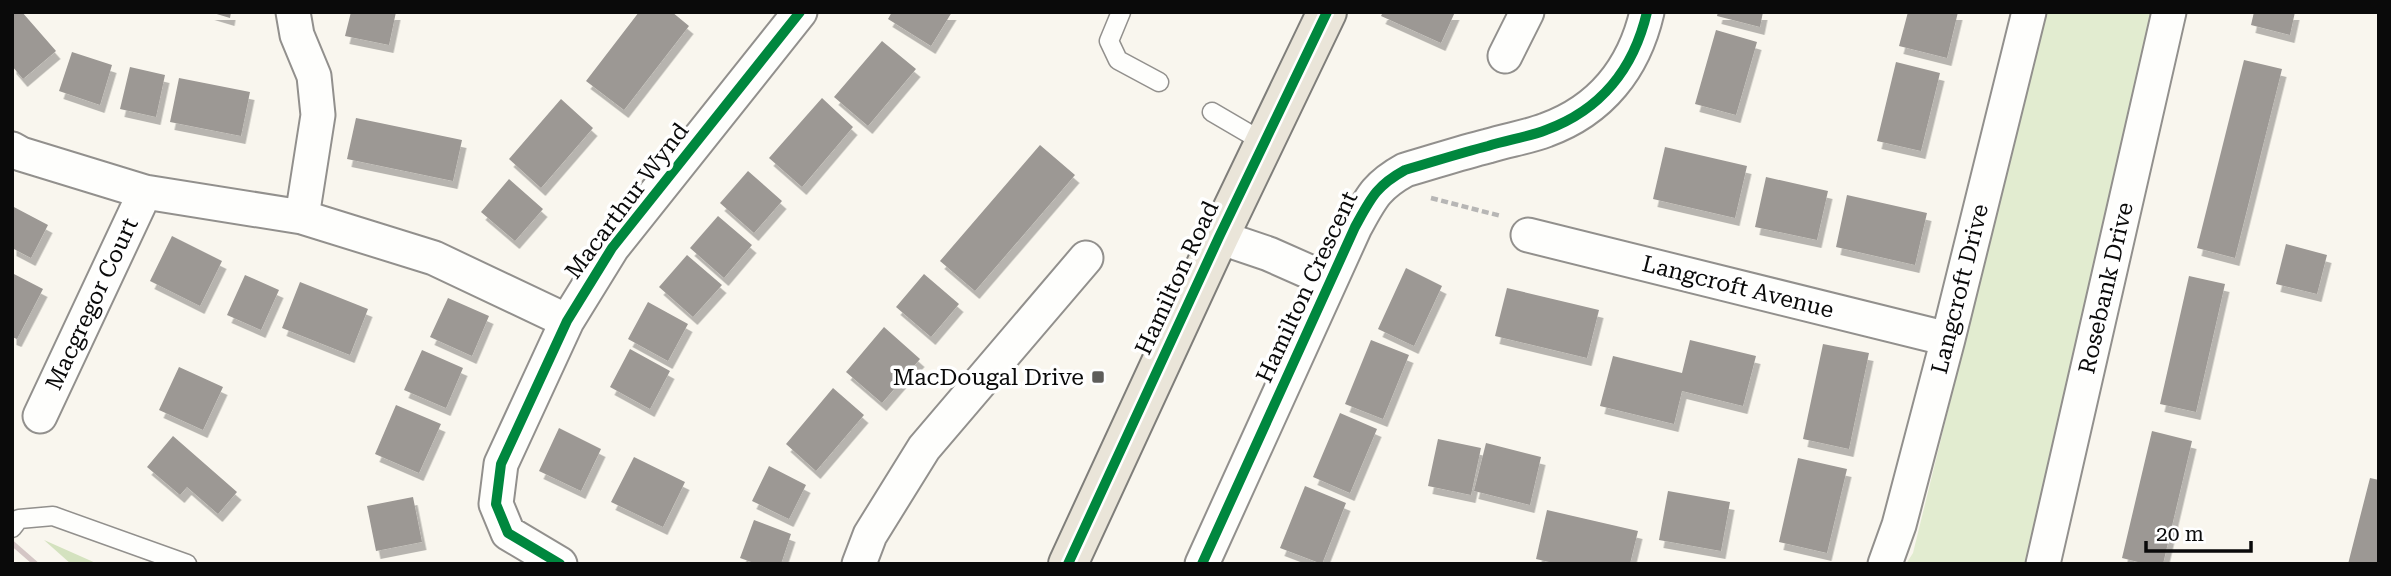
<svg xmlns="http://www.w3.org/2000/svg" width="2391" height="576" font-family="'Roboto Serif',serif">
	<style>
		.green { fill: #e2ecd0 }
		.forest { fill: #d4e2bf }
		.building { fill: #9c9894; filter: url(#shadow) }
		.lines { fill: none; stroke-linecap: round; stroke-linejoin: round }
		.service-casing { stroke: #92908d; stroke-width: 21 }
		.minor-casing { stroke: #92908d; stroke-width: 37 }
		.primary-casing { stroke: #7f7e7a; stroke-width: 42 }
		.path { stroke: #b7b6b5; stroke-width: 4.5; stroke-dasharray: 7 3.5; stroke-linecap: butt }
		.service { stroke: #fefefc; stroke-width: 18 }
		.minor { stroke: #fefefc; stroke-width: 33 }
		.primary { stroke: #eae5d9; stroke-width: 38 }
		.rail { stroke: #d4c6c5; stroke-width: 5 }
		.cycleway-casing { stroke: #fff; stroke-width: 15 }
		.cycleway { stroke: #00873e; stroke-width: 10 }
		.poi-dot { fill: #5e5d5a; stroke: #fff; stroke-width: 2.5 }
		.labels { text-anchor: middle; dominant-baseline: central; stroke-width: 7; stroke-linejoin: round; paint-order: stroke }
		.street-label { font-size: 23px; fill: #0a0a0a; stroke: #fff }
		.poi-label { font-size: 23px; fill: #0a0a0a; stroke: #fff; text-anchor: end }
	</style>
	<defs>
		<filter id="shadow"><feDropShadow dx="4.5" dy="8" stdDeviation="0" flood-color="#0004"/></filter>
	</defs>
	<rect width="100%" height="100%" fill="#f9f6ee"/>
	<!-- green -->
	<path class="green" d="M2046 12H2161L2029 564H1906L1913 553Z"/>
	<!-- forest -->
	<path class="forest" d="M44 540 98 564H71Z"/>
	<!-- building -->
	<path class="building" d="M12 12H22L56 51 23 79 12 66Z
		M210 12H231L230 18Z
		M351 12H396L389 45 345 36Z
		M639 12H672L689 26 624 110 586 81Z
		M892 12H952L931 46 888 19Z
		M1383 12H1455L1441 43 1381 16Z
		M1718 12H1763L1760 27 1717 16Z
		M1908 12H1958L1947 58 1899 46Z
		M2254 12H2295L2290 35 2251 25Z
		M1716 30 1757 42 1736 115 1695 104Z
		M882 41 916 69 868 126 834 97Z
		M72 52 112 65 100 105 59 91Z
		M2244 60 2282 69 2235 258 2197 248Z
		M1896 62 1940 73 1921 151 1877 141Z
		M130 67 165 75 156 117 120 109Z
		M179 78 250 92 241 136 170 122Z
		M822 98 853 127 802 187 769 158Z
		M561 99 593 128 541 188 509 159Z
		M356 118 462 140 453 181 347 159Z
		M1040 145 1075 175 975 291 940 261Z
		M1665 147 1747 166 1735 218 1653 199Z
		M748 171 782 201 754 233 720 203Z
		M1766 177 1828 191 1817 240 1755 227Z
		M509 179 543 209 515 241 481 212Z
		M1847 195 1927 213 1915 265 1836 247Z
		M12 206 48 225 31 258 12 248Z
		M718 216 752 245 724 278 690 248Z
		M172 236 222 261 200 306 150 281Z
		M2286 244 2327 255 2317 294 2276 284Z
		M687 255 722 285 693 317 659 287Z
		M1406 268 1442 286 1414 346 1378 329Z
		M12 273 43 289 17 339 12 337Z
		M924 274 959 304 931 337 896 307Z
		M245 275 279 290 261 330 227 315Z
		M2189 276 2225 284 2196 412 2160 404Z
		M300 282 368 309 350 355 282 328Z
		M1507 288 1599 310 1587 358 1495 336Z
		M448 298 489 316 472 356 430 337Z
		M648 302 688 324 668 361 628 339Z
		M884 327 920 359 882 403 846 372Z
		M1371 340 1409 355 1383 419 1345 404Z
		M1690 340 1756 356 1743 406 1682 391 1674 424 1600 406 1613 356 1682 373Z
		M1823 344 1869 353 1849 449 1803 439Z
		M630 349 670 371 650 409 610 387Z
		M422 350 463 368 446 408 404 390Z
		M179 367 223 387 203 430 159 410Z
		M833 388 864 415 816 471 786 444Z
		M396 405 441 424 419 473 375 454Z
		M1340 413 1377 429 1350 493 1313 477Z
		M559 428 601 449 581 491 539 471Z
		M2152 431 2192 441 2163 564H2146L2122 558Z
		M173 436 237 492 218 514 187 487 180 495 147 467Z
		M1438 439 1481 448 1471 495 1428 486Z
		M1486 443 1541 457 1530 505 1474 491Z
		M634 457 685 482 663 527 611 502Z
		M1798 458 1847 469 1827 553 1779 542Z
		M769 466 806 485 789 519 752 501Z
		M2370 478 2379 480V564H2348Z
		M1305 486 1346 503 1322 564 1280 548Z
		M1668 491 1730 502 1721 551 1659 540Z
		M413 497 422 542 376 551 367 506Z
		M1547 510 1638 531 1630 564H1558L1536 559Z
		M754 520 791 534 781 564H757L740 558Z"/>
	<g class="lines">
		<defs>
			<path id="service" d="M1121 12 1109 41 1118 60 1159 82
				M1212 112 1265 143
				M12 528 19 519 53 516 187 564"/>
			<path id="minor" d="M293 12 297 35 314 76 318 115 302 217
				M1505 56 1527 12
				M12 149 21 154 145 192 302 217 434 258 567 321
				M1528 235 1948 339
				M1219 237 1269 254 1330 281
				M40 416 145 192
				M560 564 508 533 496 504 501 464 567 321 612 248 800 12
				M859 564 870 535 924 448 1086 258
				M1202 564 1355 227C1371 198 1376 186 1405 170 1433 162 1460 153 1488 146 1507 140 1528 137 1546 130 1601 110 1634 68 1647 12
				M1885 564 1899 525 1948 339 2029 12
				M2043 564 2169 12"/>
			<path id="primary" d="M1068 564 1219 237 1327 12"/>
		</defs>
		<!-- service casing -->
		<use href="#service" class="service-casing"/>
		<!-- minor casing -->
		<use href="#minor" class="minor-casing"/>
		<!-- primary casing -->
		<use href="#primary" class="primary-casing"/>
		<!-- path -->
		<path class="path" d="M1431 198 1501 216"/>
		<!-- service -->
		<use href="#service" class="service"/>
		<!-- minor -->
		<use href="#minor" class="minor"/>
		<!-- primary -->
		<use href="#primary" class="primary"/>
		<!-- rail -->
		<path class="rail" d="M12 543 36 564"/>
		<defs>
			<path id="cycleway" d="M560 564 508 533 496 504 501 464 567 321 612 248 800 12
				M1068 564 1219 237 1327 12
				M1202 564 1355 227C1371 198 1376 186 1405 170 1433 162 1460 153 1488 146 1507 140 1528 137 1546 130 1601 110 1634 68 1647 12"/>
		</defs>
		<!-- cycleway casing -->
		<use href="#cycleway" class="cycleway-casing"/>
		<!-- cycleway -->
		<use href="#cycleway" class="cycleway"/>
	</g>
	<!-- markers -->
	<rect class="poi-dot" x="1091" y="370" width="14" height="14" rx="3.5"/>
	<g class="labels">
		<!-- street labels -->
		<g class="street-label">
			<text transform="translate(627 201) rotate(-53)">Macarthur Wynd</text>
			<text transform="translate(1177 278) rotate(-65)">Hamilton Road</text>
			<text transform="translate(1307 287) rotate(-65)">Hamilton Crescent</text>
			<text transform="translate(1738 287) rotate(14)">Langcroft Avenue</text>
			<text transform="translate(2106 288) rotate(-77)">Rosebank Drive</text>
			<text transform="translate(1960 289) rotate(-76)">Langcroft Drive</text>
			<text transform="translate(92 304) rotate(-65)">Macgregor Court</text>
		</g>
		<!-- poi labels -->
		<g class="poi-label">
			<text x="1084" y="377">MacDougal Drive</text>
		</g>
	</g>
	<!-- border -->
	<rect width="2391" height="576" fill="none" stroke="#0a0a0a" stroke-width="28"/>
	<!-- scale -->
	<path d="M2146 541v10h105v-10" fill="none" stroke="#0a0a0a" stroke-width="3.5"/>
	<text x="2156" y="541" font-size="21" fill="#0a0a0a" stroke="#ffffff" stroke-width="5" paint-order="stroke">20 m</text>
</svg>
